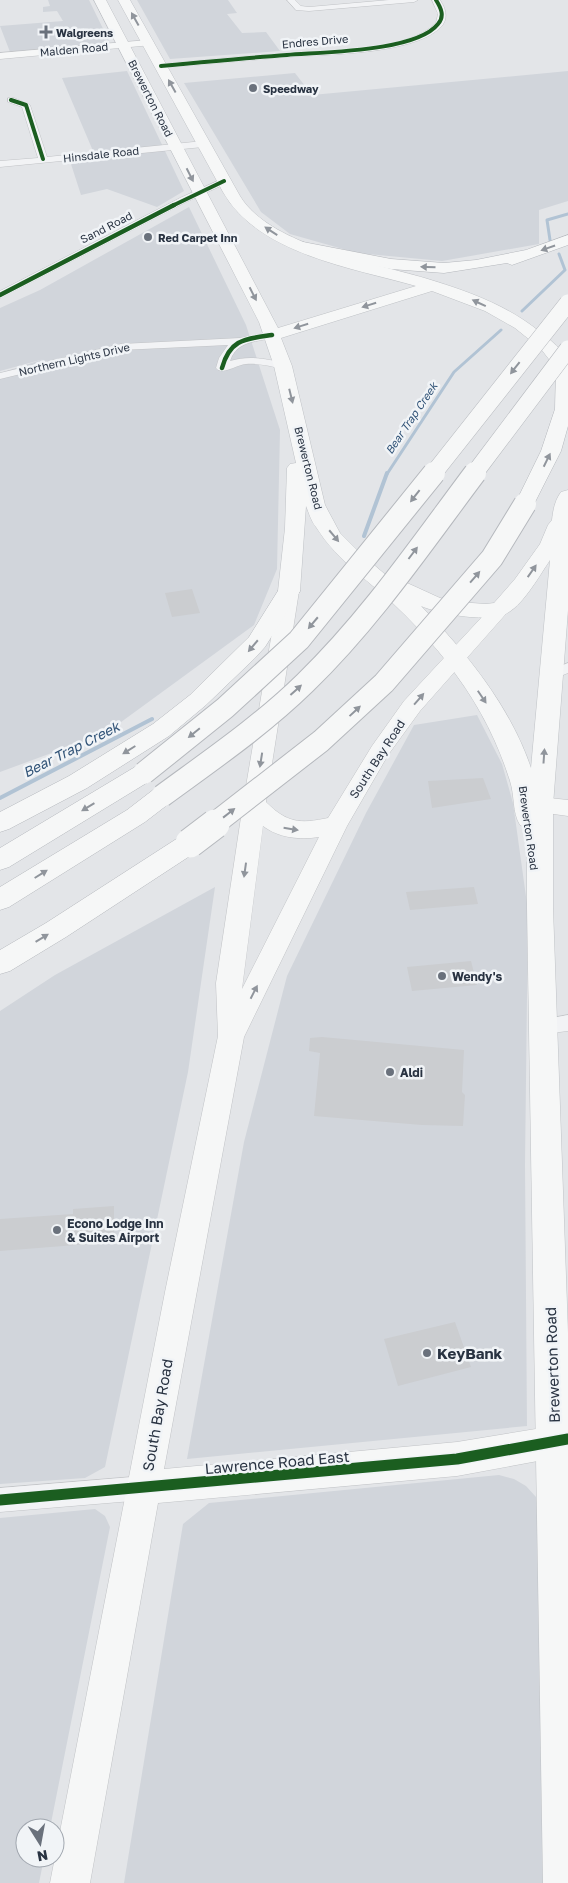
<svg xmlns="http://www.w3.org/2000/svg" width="568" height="1883" font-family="'Golos Text',sans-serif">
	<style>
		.built { fill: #d1d5db }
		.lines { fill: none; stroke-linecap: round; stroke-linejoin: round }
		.stream-far1 { stroke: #b1c3d4; stroke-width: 3 }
		.stream { stroke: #b1c3d4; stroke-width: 4 }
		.building { fill: #cbcdd0 }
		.street-casing { stroke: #c1c3c6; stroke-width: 1 }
		.secondary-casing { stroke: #c1c3c6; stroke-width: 1 }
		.primary-casing { stroke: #bfc2c6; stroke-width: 1 }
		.highway-casing { stroke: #b5b8bd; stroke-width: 1 }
		.street { fill: #f2f3f5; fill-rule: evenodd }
		.secondary { fill: #f6f7f7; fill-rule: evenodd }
		.primary { fill: #f6f7f7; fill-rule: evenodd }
		.highway { fill: #f6f7f7; fill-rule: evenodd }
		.highway-bridge-far2-casing { stroke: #b5b8bd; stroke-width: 18; stroke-linecap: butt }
		.highway-bridge-far1-casing { stroke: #b5b8bd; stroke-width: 24; stroke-linecap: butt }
		.highway-bridge-casing { stroke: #b5b8bd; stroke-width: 31; stroke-linecap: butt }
		.highway-bridge-far2 { stroke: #f6f7f7; stroke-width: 17 }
		.highway-bridge-far1 { stroke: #f6f7f7; stroke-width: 22 }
		.highway-bridge { stroke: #f6f7f7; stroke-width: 29 }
		.cycleway-far2-casing { stroke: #f1f4f7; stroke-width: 5 }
		.cycleway-far1-casing { stroke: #f1f4f7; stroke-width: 6 }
		.cycleway-casing { stroke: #f1f4f7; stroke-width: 14 }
		.cycleway-far2 { stroke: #1b5e20; stroke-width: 4 }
		.cycleway-far1 { stroke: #1b5e20; stroke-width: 4.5 }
		.cycleway { stroke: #1b5e20; stroke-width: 11 }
		.oneway { fill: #90959c }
		.poi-dot { fill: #6a717c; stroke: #f1f4f7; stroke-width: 2 }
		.labels { text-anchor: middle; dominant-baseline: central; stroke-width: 5; stroke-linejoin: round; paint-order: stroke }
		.far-poi-label { font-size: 11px; font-weight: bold; fill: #293342; stroke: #f1f4f7; text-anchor: start }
		.far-street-label { font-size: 11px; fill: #293342; stroke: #f1f4f7 }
		.far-water-label { font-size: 11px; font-style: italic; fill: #325478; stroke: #f1f4f7 }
		.street-label { font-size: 12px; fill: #293342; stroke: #f1f4f7 }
		.poi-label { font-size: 12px; font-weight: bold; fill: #293342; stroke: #f1f4f7; text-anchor: start }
		.water-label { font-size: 14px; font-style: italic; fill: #325478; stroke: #f1f4f7 }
		.near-poi-label { font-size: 15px; font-weight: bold; fill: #293342; stroke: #f1f4f7; text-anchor: start }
		.near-street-label { font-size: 15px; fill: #293342; stroke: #f1f4f7 }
	</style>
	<rect width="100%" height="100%" fill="#e3e5e8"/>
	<!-- built -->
	<path class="built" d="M48 0H89L110 43 10 52 0 26 63 21 57 11 43 12V7L50 6Z
		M137 0H228L237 13 227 14 242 33 266 32 280 51 170 59Z
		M127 71 184 191 157 207 107 189 81 195 70 161 96 158 62 78Z
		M568 71V201L539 210V244L442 261 357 253 290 234 261 212 184 83 295 73 312 95Z
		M189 207 246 325 280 430 277 569 254 625 106 733 0 772V373L44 359 0 371V308L40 290Z
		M477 715 502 764 513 803 528 911 525 1165 527 1426 187 1459 244 1142 287 976 366 813 414 725Z
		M215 887 188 1072 105 1467 85 1478 0 1484V1011L55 975Z
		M499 1475 514 1479 526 1486 536 1497 541 1526 546 1883H124L183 1524 209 1503Z
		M95 1509 105 1516 110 1527 50 1828H25V1858H44L39 1883H0V1518Z"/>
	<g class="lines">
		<!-- stream-far1 -->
		<path class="stream-far1" d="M550 240 547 220 568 214
			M522 311 565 270 559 254
			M387 474 454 372 501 330"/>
		<!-- stream -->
		<path class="stream" d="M364 536 387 473
			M0 798 152 719"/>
	</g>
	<!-- building -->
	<path class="building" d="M192 589 200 613 172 617 165 593Z
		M483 778 491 799 432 808 428 781Z
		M474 887 478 904 410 910 406 892Z
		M471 961 477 985 412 991 407 967Z
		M322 1037 464 1050 462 1092 465 1095 463 1126 422 1125 314 1116 320 1053 309 1051 310 1038Z
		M114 1206V1242L0 1251V1219L73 1214V1209Z
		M455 1322 471 1367 398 1386 384 1339Z"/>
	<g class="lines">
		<defs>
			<path id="street" d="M287 0H295L301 6 309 7 389 0H418L414 2 309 11 296 10Z
				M432 0H440C446 9 449 19 440 28 411 55 326 54 287 57 245 61 203 64 161 68L157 66 161 64C203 60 245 56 288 53 325 50 410 51 436 23L438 14Z
				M8 98H14L30 105 47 157 203 141 207 144 203 147 0 167V161L38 158 22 107 8 102Z
				M224 178 227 179V183L186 202 0 298V291L180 198Z
				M272 332 276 333 277 335 276 337C258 342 237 340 230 361 250 355 267 359 287 364L289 366 287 368 283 369C271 366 258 363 246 364 236 365 227 373 218 370L216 368 219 358 228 345 121 350 0 379V373L121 344 240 338Z
				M568 663V673L551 680 546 678 544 675 546 672Z
				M568 1015V1031L543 1034 536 1031 534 1026 536 1021Z
				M144 1476 152 1480 156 1488 152 1496 144 1500 0 1512V1488Z"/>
			<path id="secondary" d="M148 40 152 41 154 43 152 45 0 59V53Z
				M289 585 296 587 299 591 266 802C287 823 300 824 328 818L372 746 404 701 494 604 501 602 508 604 511 608 420 711 388 755 347 826 244 1037 164 1469 457 1442 554 1426 566 1430C568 1438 568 1446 566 1454L554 1458 457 1476 158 1503 90 1883H50L165 1292 218 1036 216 983 243 804 279 591 282 587ZM263 826C279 838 299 840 319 837L242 989Z
				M540 797 568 800V816L532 811 529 805 532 799Z"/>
			<path id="primary" d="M94 0H106L278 328 416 286C353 268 258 254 223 192L118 0H130L240 196C271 247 377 263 431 280 470 292 508 306 540 332 548 338 566 352 568 362 568 367 568 373 568 377L562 376 541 349 515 328 485 311 432 291 281 338 292 366 325 505 340 533 361 554 393 581 405 582 440 598 458 602 486 604 494 603 515 579 540 544 548 525 552 520C553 510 555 500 561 492L568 490V610L553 805V908L568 1333V1883H543L527 908V828L520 825C512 812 515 796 510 781 498 743 481 709 457 676 442 654 424 634 405 615 376 585 338 563 316 527 311 521 309 513 306 506L300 591 297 596 289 598 281 596 278 591 285 528 287 468 290 464 296 463 274 366 259 322ZM550 560 531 768C510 706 466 652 421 606 439 614 492 624 509 612 524 603 540 575 550 560Z"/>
			<path id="highway" d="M568 235V245L512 265 507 263 444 273 391 269 303 252 297 250 295 247 297 244 303 242 391 259 444 263 476 260 526 250Z
				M565 362H568V426L561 451 532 508 525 510 518 508 515 504 541 451 555 409 556 367 559 363Z
				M568 560V601L566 605 558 607 550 605 547 600 557 566 561 562Z
				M289 584 297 586 300 591 265 647 255 658 206 705 169 736 87 788 9 829 0 832V812L69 776 153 724 190 695 249 637 281 586Z
				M144 764 153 767 156 773 153 779 9 867 0 870V848L135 767Z
				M162 787 171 790 175 796 171 802 145 822 9 907 0 910V887L127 810 153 790Z
				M190 834 199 836 203 843 199 850 66 937 10 971 0 974V950L46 923 181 836Z"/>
		</defs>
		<!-- street casing -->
		<use href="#street" class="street-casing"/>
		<!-- secondary casing -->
		<use href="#secondary" class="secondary-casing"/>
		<!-- primary casing -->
		<use href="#primary" class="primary-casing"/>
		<!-- highway casing -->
		<use href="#highway" class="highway-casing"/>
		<!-- street -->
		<use href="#street" class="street"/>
		<!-- secondary -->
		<use href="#secondary" class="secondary"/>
		<!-- primary -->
		<use href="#primary" class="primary"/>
		<!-- highway -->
		<use href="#highway" class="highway"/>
		<defs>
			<path id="highway-bridge-far2" d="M433 474 568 303
				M474 474 568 349"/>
			<path id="highway-bridge-far1" d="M144 773 225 708 299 640 434 473
				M162 796C211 760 261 726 305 683 370 620 421 545 475 473
				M213 825 321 741 384 683 492 558 525 504"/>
			<path id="highway-bridge" d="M190 843 215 824"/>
		</defs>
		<!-- highway-bridge-far2 casing -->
		<use href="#highway-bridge-far2" class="highway-bridge-far2-casing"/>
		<!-- highway-bridge-far1 casing -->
		<use href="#highway-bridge-far1" class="highway-bridge-far1-casing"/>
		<!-- highway-bridge casing -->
		<use href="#highway-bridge" class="highway-bridge-casing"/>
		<!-- highway-bridge-far2 -->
		<use href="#highway-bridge-far2" class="highway-bridge-far2"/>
		<!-- highway-bridge-far1 -->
		<use href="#highway-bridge-far1" class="highway-bridge-far1"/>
		<!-- highway-bridge -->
		<use href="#highway-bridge" class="highway-bridge"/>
		<defs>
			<path id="cycleway-far2" d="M161 66C203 62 245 58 287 55 321 52 416 52 438 24 445 16 441 8 436 0
				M11 100 26 105 43 159
				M172 206 224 181"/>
			<path id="cycleway-far1" d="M0 295 174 205
				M222 368C230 339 245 339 272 335"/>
			<path id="cycleway" d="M0 1500 457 1459 568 1439"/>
		</defs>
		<!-- cycleway-far2 casing -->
		<use href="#cycleway-far2" class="cycleway-far2-casing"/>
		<!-- cycleway-far1 casing -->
		<use href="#cycleway-far1" class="cycleway-far1-casing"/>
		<!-- cycleway casing -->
		<use href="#cycleway" class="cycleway-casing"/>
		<!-- cycleway-far2 -->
		<use href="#cycleway-far2" class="cycleway-far2"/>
		<!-- cycleway-far1 -->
		<use href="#cycleway-far1" class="cycleway-far1"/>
		<!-- cycleway -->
		<use href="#cycleway" class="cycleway"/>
	</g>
	<!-- one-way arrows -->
	<defs><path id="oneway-solid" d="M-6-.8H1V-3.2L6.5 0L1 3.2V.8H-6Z" transform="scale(1.25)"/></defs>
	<g class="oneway">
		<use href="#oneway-solid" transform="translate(135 19) rotate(-119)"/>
		<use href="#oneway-solid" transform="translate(172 86) rotate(-119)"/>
		<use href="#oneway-solid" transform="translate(190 175) rotate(63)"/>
		<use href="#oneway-solid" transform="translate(271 231) rotate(-147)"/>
		<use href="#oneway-solid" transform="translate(548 248) rotate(161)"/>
		<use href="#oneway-solid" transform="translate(428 267) rotate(-178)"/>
		<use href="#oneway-solid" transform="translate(253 294) rotate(63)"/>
		<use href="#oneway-solid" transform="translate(479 303) rotate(-155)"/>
		<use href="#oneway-solid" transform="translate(369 305) rotate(163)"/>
		<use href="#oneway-solid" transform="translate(301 326) rotate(163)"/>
		<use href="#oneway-solid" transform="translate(515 368) rotate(128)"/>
		<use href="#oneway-solid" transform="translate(291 396) rotate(76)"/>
		<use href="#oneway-solid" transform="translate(547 460) rotate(-64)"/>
		<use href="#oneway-solid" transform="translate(415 496) rotate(128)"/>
		<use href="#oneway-solid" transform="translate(334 536) rotate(50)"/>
		<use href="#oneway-solid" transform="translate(413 553) rotate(-53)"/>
		<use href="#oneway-solid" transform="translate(532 571) rotate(-55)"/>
		<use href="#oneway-solid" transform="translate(475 577) rotate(-49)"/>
		<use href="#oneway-solid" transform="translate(313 623) rotate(130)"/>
		<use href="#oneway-solid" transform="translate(253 646) rotate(130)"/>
		<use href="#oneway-solid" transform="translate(296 690) rotate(-42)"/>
		<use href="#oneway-solid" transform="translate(482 697) rotate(56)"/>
		<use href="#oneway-solid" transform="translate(419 699) rotate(-49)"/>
		<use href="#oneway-solid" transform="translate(355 711) rotate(-43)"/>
		<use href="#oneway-solid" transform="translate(194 733) rotate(141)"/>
		<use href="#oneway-solid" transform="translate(129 750) rotate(148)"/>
		<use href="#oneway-solid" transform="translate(544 756) rotate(-86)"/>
		<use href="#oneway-solid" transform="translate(261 760) rotate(99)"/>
		<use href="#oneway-solid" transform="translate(88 807) rotate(149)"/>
		<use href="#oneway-solid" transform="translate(229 813) rotate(-38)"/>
		<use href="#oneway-solid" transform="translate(291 829) rotate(9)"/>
		<use href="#oneway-solid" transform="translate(245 870) rotate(98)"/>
		<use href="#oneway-solid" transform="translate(41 874) rotate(-32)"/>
		<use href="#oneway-solid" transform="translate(42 938) rotate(-31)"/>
		<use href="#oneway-solid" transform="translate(254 992) rotate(-63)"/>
	</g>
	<!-- markers -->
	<g class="poi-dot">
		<path d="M43.5 24.5h5v5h5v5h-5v5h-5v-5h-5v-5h5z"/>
		<circle cx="253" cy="88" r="5"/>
		<circle cx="148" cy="237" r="5"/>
		<circle cx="442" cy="976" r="5"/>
		<circle cx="390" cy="1072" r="5"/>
		<circle cx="57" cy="1230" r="5"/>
		<circle cx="427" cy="1353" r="5"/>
	</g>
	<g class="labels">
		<!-- far-poi labels -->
		<g class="far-poi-label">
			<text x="56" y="32">Walgreens</text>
			<text x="263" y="88">Speedway</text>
			<text x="158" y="237">Red Carpet Inn</text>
		</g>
		<!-- far-street labels -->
		<g class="far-street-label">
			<text transform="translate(315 41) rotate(-5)">Endres Drive</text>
			<text transform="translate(74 49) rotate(-5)">Malden Road</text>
			<text transform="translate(151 98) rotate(63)">Brewerton Road</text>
			<text transform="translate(101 154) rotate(-6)">Hinsdale Road</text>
			<text transform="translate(106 227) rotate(-27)">Sand Road</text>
			<text transform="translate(74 359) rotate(-13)">Northern Lights Drive</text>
			<text transform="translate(309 468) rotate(76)">Brewerton Road</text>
			<text transform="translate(529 828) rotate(82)">Brewerton Road</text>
		</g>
		<!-- far-water labels -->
		<g class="far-water-label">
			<text transform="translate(411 418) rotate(-56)">Bear Trap Creek</text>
		</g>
		<!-- street labels -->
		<g class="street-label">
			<text transform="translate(377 759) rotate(-57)">South Bay Road</text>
		</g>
		<!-- poi labels -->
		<g class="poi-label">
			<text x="452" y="976">Wendy's</text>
			<text x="400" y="1072">Aldi</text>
			<text x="67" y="1223">Econo Lodge Inn<tspan x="67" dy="14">&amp; Suites Airport</tspan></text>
		</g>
		<!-- water labels -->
		<g class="water-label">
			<text transform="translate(71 749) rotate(-27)">Bear Trap Creek</text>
		</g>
		<!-- near-poi labels -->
		<g class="near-poi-label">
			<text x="437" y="1353">KeyBank</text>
		</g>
		<!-- near-street labels -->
		<g class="near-street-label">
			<text transform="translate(552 1365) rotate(-92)">Brewerton Road</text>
			<text transform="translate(157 1415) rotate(-80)">South Bay Road</text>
			<text transform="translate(277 1462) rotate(-5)">Lawrence Road East</text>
		</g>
	</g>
	<!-- north arrow -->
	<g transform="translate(40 1843) rotate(169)"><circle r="24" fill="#f1f4f7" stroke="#a1a7af"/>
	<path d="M0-4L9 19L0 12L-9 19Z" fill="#6a717c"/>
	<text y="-8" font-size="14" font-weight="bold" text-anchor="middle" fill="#293342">N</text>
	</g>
</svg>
